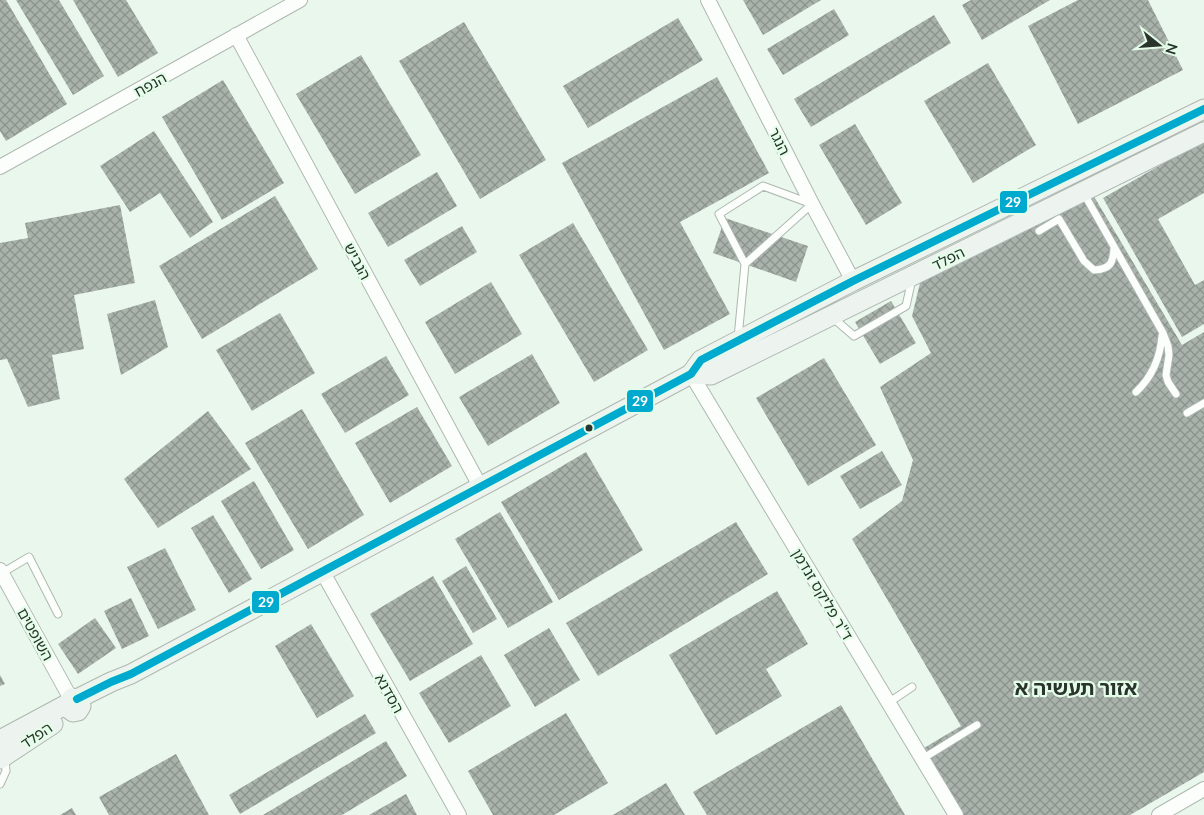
<svg xmlns="http://www.w3.org/2000/svg" width="1204" height="815" font-family="Lato,'Noto Sans Hebrew',sans-serif">
	<style>
		.building { fill: url(#building-cross-hatch) }
		.lines { fill: none; stroke-linecap: round; stroke-linejoin: round }
		.lane-casing { stroke: #aeb8b0; stroke-width: 9 }
		.street-casing { stroke: #aeb8b0; stroke-width: 16 }
		.secondary-casing { stroke: #aeb8b0; stroke-width: 21 }
		.lane { stroke: #fcfefc; stroke-width: 7 }
		.street { stroke: #fcfefc; stroke-width: 14 }
		.secondary { stroke: #edf3ef; stroke-width: 19 }
		.bus-1-casing { stroke: #e4fde9; stroke-width: 11 }
		.bus-1 { stroke: #00a9ce; stroke-width: 8 }
		.bus-dot { fill: #2a332c; stroke: #e4fde9; stroke-width: 2 }
		.labels { text-anchor: middle; dominant-baseline: central; stroke-width: 4.5; stroke-linejoin: round; paint-order: stroke }
		.street-label { font-size: 15px; fill: #2a332c; stroke: #e4fde9 }
		.district-label { font-size: 20px; font-weight: bold; fill: #2a332c; stroke: #e4fde9 }
		.line-badge { stroke: #e4fde9; stroke-width: 2 }
		.badge-label { font-size: 14px; text-anchor: middle; font-weight: bold; fill: #fff }
	</style>
	<defs>
		<pattern id="building-cross-hatch" width="8" height="8" patternUnits="userSpaceOnUse" patternTransform="scale(1.25)"><rect width="8" height="8" fill="#a9b3ab"/><path d="M0 0l8 8M0 8l8-8" fill="none" stroke="#8a928b"/></pattern>
	</defs>
	<rect width="100%" height="100%" fill="#eaf7ec"/>
	<!-- building -->
	<path class="building" d="M0 0H6L67 104 6 141 0 131Z
		M16 0H59L104 76 73 95Z
		M73 0H126L158 53 118 77Z
		M743 0H821L763 35Z
		M971 0H1050L982 40 962 5Z
		M1078 0H1148L1183 70 1078 124 1028 26Z
		M834 9 849 35 783 75 767 49Z
		M934 15 951 43 811 127 794 99Z
		M678 18 703 60 588 128 563 86Z
		M464 22 546 160 480 199 399 61Z
		M361 55 421 155 355 194 296 94Z
		M988 63 1036 145 973 183 924 101Z
		M717 77 769 173 680 222 730 314 664 350 562 163Z
		M223 80 284 183 222 220 162 117Z
		M855 124 902 203 866 225 819 145Z
		M154 131 213 222 190 238 160 193 130 212 100 166Z
		M1204 140V193L1158 219 1195 285 1204 280V324L1182 337 1103 198Z
		M437 172 457 206 388 247 368 213Z
		M1092 193 1182 345 1204 332V772L1130 815H964L924 748 961 726 852 539 902 501 913 460 880 387 931 353 912 316 921 279Z
		M275 196 318 269 202 339 159 266Z
		M120 205 135 283 74 295 84 349 52 355 60 399 28 407 7 359 0 360V243L28 238 25 223Z
		M725 218 808 246 796 282 713 253Z
		M573 223 648 350 594 382 519 255Z
		M462 226 477 252 420 286 404 260Z
		M491 282 522 334 455 374 425 322Z
		M155 300 168 347 121 375 107 314Z
		M891 301 916 343 880 364 855 322Z
		M280 313 315 373 252 411 216 350Z
		M532 354 560 403 488 446 459 397Z
		M386 356 409 395 345 433 321 394Z
		M824 358 876 445 808 486 756 398Z
		M417 407 452 466 390 503 355 443Z
		M302 409 364 515 308 549 245 443Z
		M208 411 251 469 158 528 124 479Z
		M882 451 902 485 860 509 840 476Z
		M586 452 643 550 559 600 501 502Z
		M254 481 294 550 261 569 221 501Z
		M500 512 553 602 508 628 455 539Z
		M213 515 252 579 229 593 191 528Z
		M736 522 768 574 598 676 566 623Z
		M165 548 196 610 158 629 127 567Z
		M466 566 497 619 473 633 442 581Z
		M433 576 473 644 410 681 370 614Z
		M777 591 808 644 766 669 782 696 716 735 669 655Z
		M131 598 149 636 122 649 104 611Z
		M95 618 116 648 78 674 58 644Z
		M311 624 354 696 317 718 275 646Z
		M549 628 580 680 535 707 504 655Z
		M481 655 511 706 449 743 419 693Z
		M0 675 5 684 0 686Z
		M841 705 905 815H707L693 792Z
		M566 713 608 783 554 815H493L468 771Z
		M365 714 376 733 240 814 229 795Z
		M386 741 407 776 342 815H263Z
		M176 754 209 815H109L99 797Z
		M666 783 685 815H613Z
		M406 794 417 815H369Z
		M72 808 76 815H60Z"/>
	<g class="lines">
		<defs>
			<path id="lane" d="M1083 192 1163 333 1168 346 1169 355 1166 375 1168 382 1176 394
				M1039 231 1059 219 1084 261 1094 270C1110 269 1113 264 1114 248
				M832 317 854 336 906 306 912 279
				M738 338 745 264 812 204 763 186 719 214 745 264
				M1136 392C1152 377 1160 359 1162 336
				M1187 413 1204 403
				M2 573 29 557 58 614
				M888 703 912 687
				M922 759 977 725
				M0 784 6 771 5 758"/>
			<path id="street" d="M708 0 812 204 853 281
				M236 35 480 486
				M0 167 300 0
				M691 374 956 815
				M0 570 71 699
				M322 571 459 815
				M1159 815 1204 789"/>
			<path id="secondary" d="M691 374 711 375 1204 132
				M77 699 111 682 131 674 691 374 701 360 853 281 1204 109
				M0 740 67 704 72 698 79 701 81 706 78 711 73 712 69 709 67 704
				M0 759 53 724"/>
		</defs>
		<!-- lane casing -->
		<use href="#lane" class="lane-casing"/>
		<!-- street casing -->
		<use href="#street" class="street-casing"/>
		<!-- secondary casing -->
		<use href="#secondary" class="secondary-casing"/>
		<!-- lane -->
		<use href="#lane" class="lane"/>
		<!-- street -->
		<use href="#street" class="street"/>
		<!-- secondary -->
		<use href="#secondary" class="secondary"/>
		<defs>
			<path id="bus-1" d="M77 699 111 682 131 674 691 374 701 360 853 281 1204 109"/>
		</defs>
		<!-- bus-1 casing -->
		<use href="#bus-1" class="bus-1-casing"/>
		<!-- bus-1 -->
		<use href="#bus-1" class="bus-1"/>
	</g>
	<!-- markers -->
	<circle class="bus-dot" cx="589" cy="428" r="4.5"/>
	<g class="labels">
		<!-- street labels -->
		<g class="street-label">
			<text transform="translate(150 84) rotate(-29)">הנפח</text>
			<text transform="translate(780 141) rotate(63)">הנגר</text>
			<text transform="translate(948 258) rotate(-26)">הפלד</text>
			<text transform="translate(358 261) rotate(62)">הגביש</text>
			<text transform="translate(823 594) rotate(59)">ד''ר פליקס זנדמן</text>
			<text transform="translate(36 634) rotate(61)">השופטים</text>
			<text transform="translate(390 693) rotate(61)">הסדנא</text>
			<text transform="translate(36 735) rotate(-34)">הפלד</text>
		</g>
		<!-- district labels -->
		<g class="district-label">
			<text x="1076" y="687">אזור תעשיה א</text>
		</g>
	</g>
	<g class="line-badge">
		<rect x="999" y="190" width="29" height="24" rx="5" fill="#00a9ce"/>
		<rect x="626" y="389" width="28" height="24" rx="5" fill="#00a9ce"/>
		<rect x="251" y="590" width="29" height="24" rx="5" fill="#00a9ce"/>
	</g>
	<g class="badge-label">
		<text x="1013" y="207">29</text>
		<text x="640" y="406">29</text>
		<text x="266" y="607">29</text>
	</g>
	<!-- north arrow -->
	<g transform="translate(1159 45) rotate(107)" stroke="#e4fde9" stroke-width="4" paint-order="stroke">
	<path d="M0-4L9 19L0 12L-9 19Z" fill="#2a332c"/>
	<text y="-8" font-size="14" font-weight="bold" text-anchor="middle" fill="#2a332c">N</text>
	</g>
</svg>
